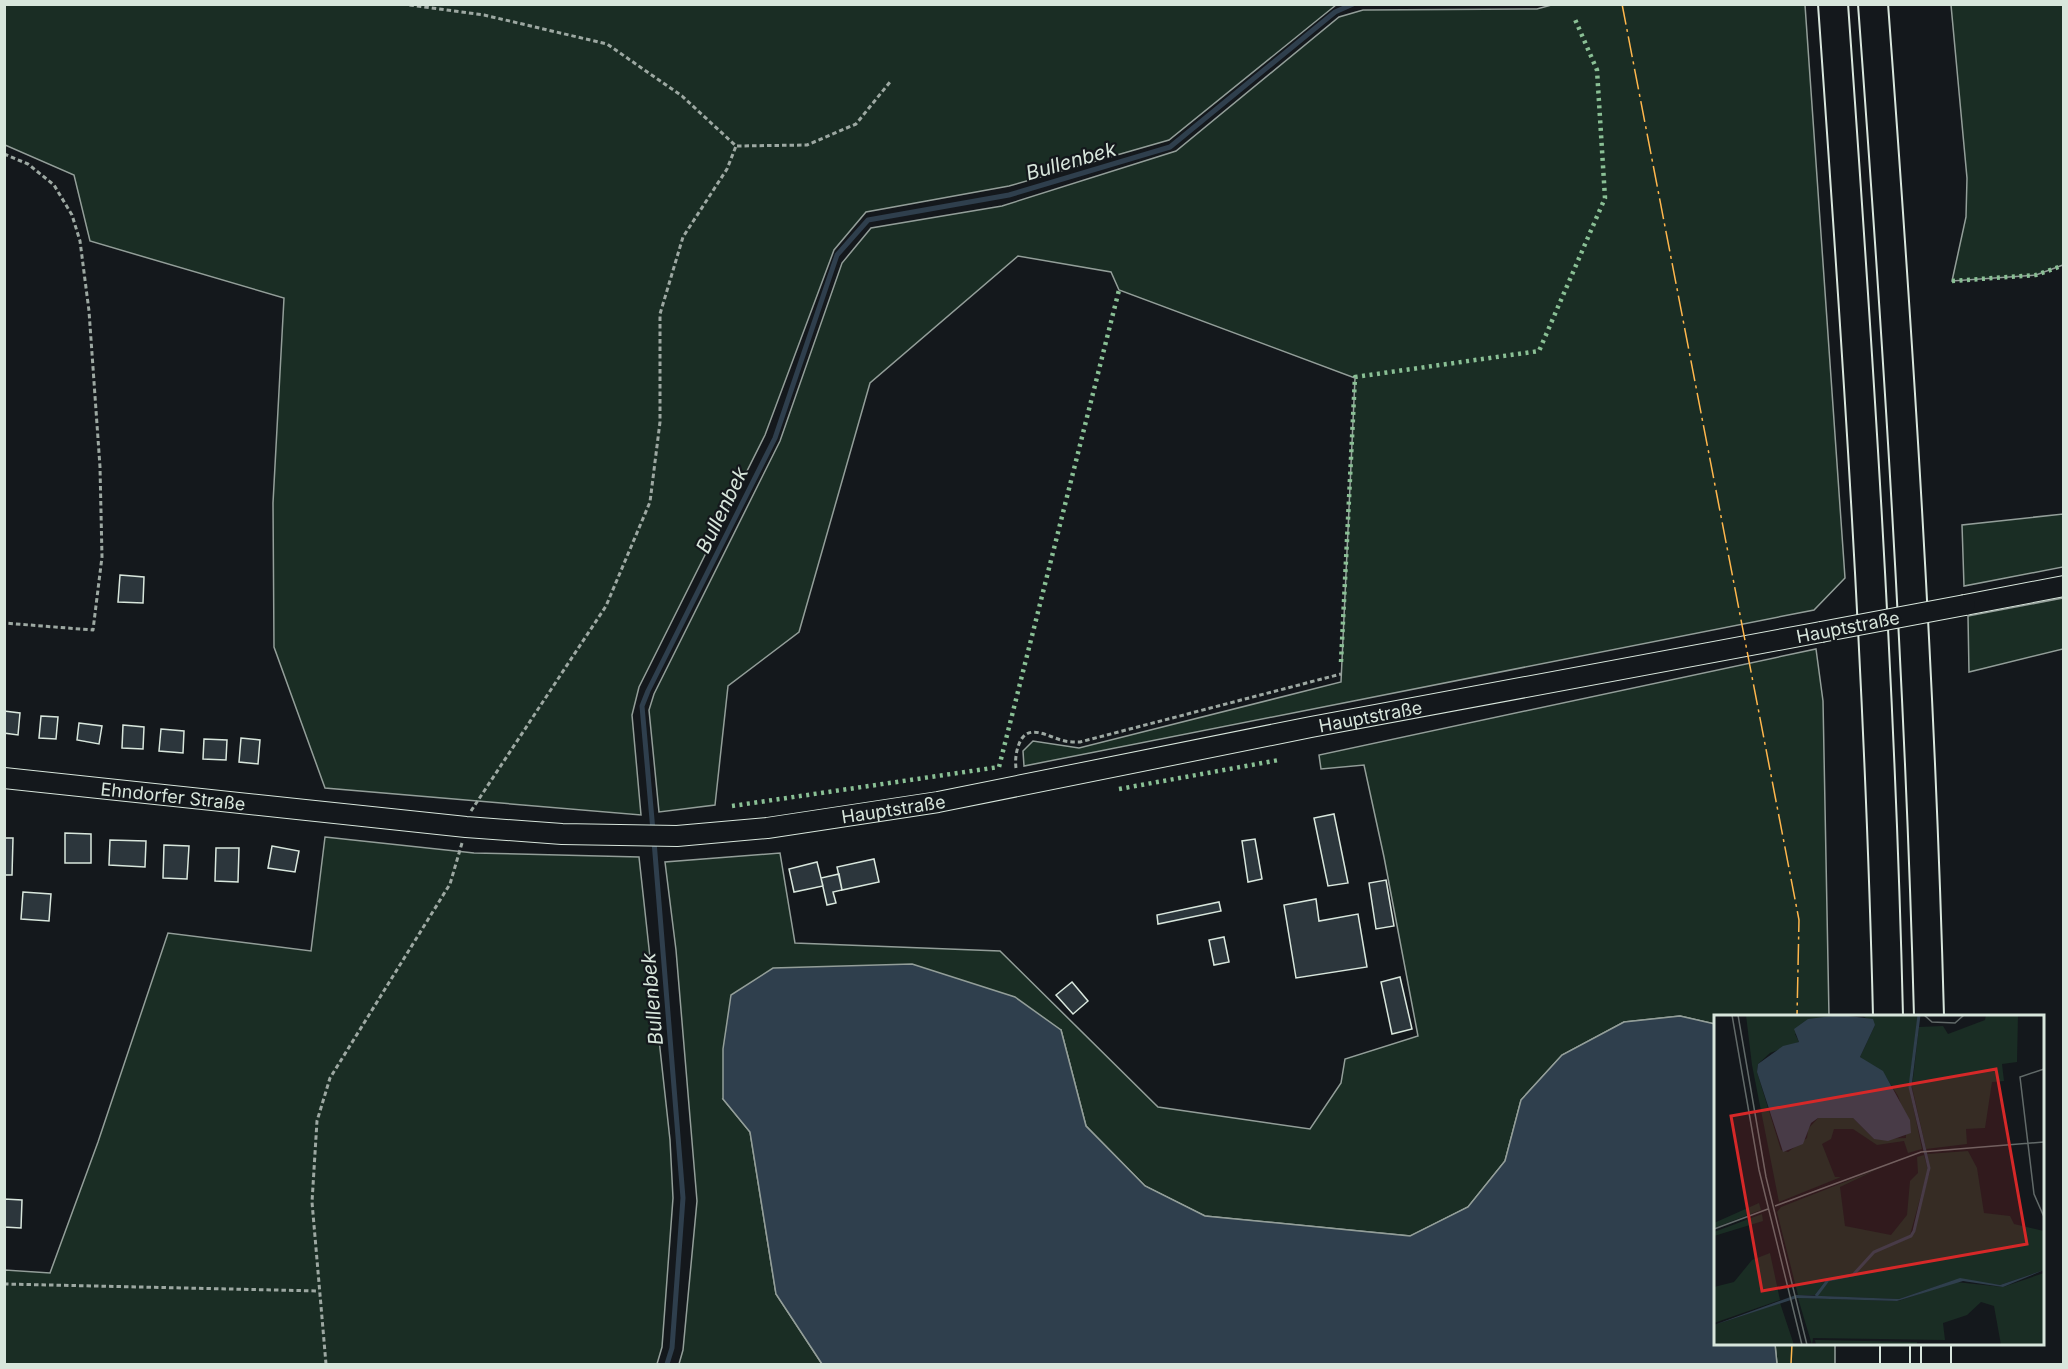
<svg xmlns="http://www.w3.org/2000/svg" width="2068" height="1369" font-family="Inter,sans-serif">
	<style>
		.green { fill: #1a2d24; stroke: #939e99; stroke-width: 1.5 }
		.water { fill: #2f3f4d; stroke: #939e99; stroke-width: 1.5 }
		.lines { fill: none; stroke-linecap: round; stroke-linejoin: round }
		.stream { stroke: #2f3f4d; stroke-width: 5 }
		.building { fill: #2c363c; stroke: #d8e6dc; stroke-width: 1.5 }
		.tertiary-casing { stroke: #d8e6dc; stroke-width: 22 }
		.motorway-casing { stroke: #d8e6dc; stroke-width: 32 }
		.path { stroke: #9da8a2; stroke-width: 3; stroke-dasharray: 4.5 3; stroke-linecap: butt }
		.tertiary { stroke: #14181c; stroke-width: 20 }
		.motorway { stroke: #14181c; stroke-width: 28 }
		.tertiary-bridge-casing { stroke: #d8e6dc; stroke-width: 22; stroke-linecap: butt }
		.tertiary-bridge { stroke: #14181c; stroke-width: 20 }
		.hedge { stroke: #8ac095; stroke-width: 4.5; stroke-dasharray: 3 4.5; stroke-linecap: butt }
		.power { stroke: #ffb74d; stroke-width: 1.5; stroke-dasharray: 21 4.5 3 4.5; stroke-linecap: butt }
		.labels { text-anchor: middle; dominant-baseline: central; stroke-width: 4.5; stroke-linejoin: round; paint-order: stroke }
		.street-label { font-size: 18px; fill: #d8e6dc; stroke: #14181c }
		.water-label { font-size: 20px; font-style: italic; fill: #d8e6dc; stroke: #14181c }
		.inset-river { fill: none; stroke: #2f3f4d; stroke-width: 3 }
		.inset-road { fill: none; stroke: #626a69; stroke-width: 1.5 }
		.view { fill: #d62828; fill-opacity: 0.15; stroke: #d62828; stroke-width: 3 }
		.inset-edge { fill: none; stroke: #d8e6dc; stroke-width: 3 }
	</style>
	<rect width="100%" height="100%" fill="#14181c"/>
	<!-- green -->
	<path class="green" d="M5 4H1336V5L1169 140 1009 186 866 212 834 250 765 435 639 687 632 715 641 815 325 788 274 647 273 503 284 298 90 241 74 175 5 145Z
		M1555 4 1805 5 1845 578 1814 610 1024 766 1023 751 1033 741 1079 748 1341 682 1355 378 1119 290 1111 272 1018 256 870 383 799 632 728 686 715 805 659 812 649 710 654 694 780 441 842 263 871 228 1002 206 1176 151 1339 17 1363 10 1537 9Z
		M1951 5H2063V265L2036 275 1952 281 1966 217 1967 178Z
		M2063 514V567L1964 586 1962 525Z
		M2063 598V649L1969 672 1968 616Z
		M1816 649 1823 701 1829 1016H1716L1715 1024 1680 1016 1624 1022 1562 1055 1521 1100 1505 1161 1468 1207 1411 1236 1205 1216 1145 1186 1086 1126 1061 1030 723 1099 750 1132 776 1294 822 1364H679L683 1350 697 1201 676 950 665 862 780 853 795 943 1000 951 1158 1107 1310 1129 1341 1083 1345 1059 1418 1036 1384 857 1364 765 1321 769 1319 755Z
		M325 837 474 853 639 857 670 1140 673 1198 662 1347 657 1364H5V1270L50 1273 98 1142 168 933 311 951Z
		M1775 1344H1835V1364H1777Z"/>
	<!-- water -->
	<path class="water" d="M912 964 1015 997 1061 1030 1086 1126 1145 1186 1205 1216 1410 1236 1468 1207 1505 1161 1521 1100 1562 1055 1624 1022 1680 1016 1715 1024 1716 1344H1775L1777 1364H822L776 1294 750 1132 723 1099V1049L731 995 773 968Z"/>
	<g class="lines">
		<!-- stream -->
		<path class="stream" d="M653 831 642 706 648 691 775 438 837 255 868 220 1009 195 1170 147 1335 12 1353 4
			M654 841 683 1198 672 1348 667 1364"/>
	</g>
	<!-- building -->
	<path class="building" d="M120 575 144 577 143 603 118 602Z
		M4 711 20 713 18 735 4 733Z
		M41 716 58 717 56 739 39 738Z
		M79 723 102 726 99 744 77 740Z
		M123 725 144 727 143 749 122 748Z
		M161 729 184 731 183 753 159 751Z
		M241 738 260 740 258 764 239 762Z
		M204 739 227 740 226 760 203 759Z
		M1334 814 1348 883 1328 886 1314 818Z
		M65 833 91 834V863H65Z
		M4 838H13L12 875H4Z
		M1255 839 1262 879 1248 882 1242 841Z
		M110 840 146 841 145 867 109 865Z
		M164 845 189 846 187 879 163 878Z
		M272 846 299 851 295 872 268 868Z
		M216 848H239L238 882 215 881Z
		M874 859 879 882 842 890 837 867Z
		M817 862 823 886 794 892 789 869Z
		M839 874 842 890 833 892 836 903 827 905 821 878Z
		M1386 880 1394 926 1376 929 1369 883Z
		M23 892 51 894 49 921 21 919Z
		M1316 899 1319 921 1358 914 1367 967 1296 978 1284 905Z
		M1219 902 1221 911 1158 924 1157 915Z
		M1224 937 1229 962 1214 965 1209 940Z
		M1400 977 1412 1029 1392 1034 1381 982Z
		M1072 982 1088 1001 1073 1014 1056 995Z
		M4 1199 22 1200 21 1228 4 1227Z"/>
	<g class="lines">
		<defs>
			<g id="tertiary">
				<path d="M1965 605 2064 586"/>
				<path id="s1" d="M4 778 466 827 562 834 677 836 767 828 938 802 1311 727 1821 632"/>
			</g>
			<path id="motorway" d="M1833 4C1857 341 1880 679 1888 1016
				M1873 4C1898 341 1920 679 1929 1016
				M1895 1344V1364
				M1936 1344V1364"/>
		</defs>
		<!-- tertiary casing -->
		<use href="#tertiary" class="tertiary-casing"/>
		<!-- motorway casing -->
		<use href="#motorway" class="motorway-casing"/>
		<!-- path -->
		<path class="path" d="M402 4 484 15 607 44 682 96 736 146 807 145 856 124 890 82
			M4 154 28 164 54 185 72 215 80 241 89 311 100 467 102 557 93 630 4 623
			M1016 768C1015 760 1016 752 1019 744 1028 721 1049 738 1065 741 1070 742 1075 742 1080 742L1341 674
			M471 811 606 606 650 502 660 422V314L683 237 727 169 736 146
			M4 1284 319 1291
			M326 1364 312 1202 317 1121 330 1078 450 884 462 843"/>
		<!-- tertiary -->
		<use href="#tertiary" class="tertiary"/>
		<!-- motorway -->
		<use href="#motorway" class="motorway"/>
		<defs>
			<path id="tertiary-bridge" d="M1821 632 1965 605"/>
		</defs>
		<!-- tertiary-bridge casing -->
		<use href="#tertiary-bridge" class="tertiary-bridge-casing"/>
		<!-- tertiary-bridge -->
		<use href="#tertiary-bridge" class="tertiary-bridge"/>
		<!-- hedge -->
		<path class="hedge" d="M1952 281 2036 275 2064 265
			M1341 662 1355 377 1539 351 1605 198 1597 70 1574 17
			M1119 789 1279 760
			M732 806 999 767 1119 290"/>
		<!-- power -->
		<path class="power" d="M1622 4 1799 920 1797 1016
			M1791 1364 1792 1344"/>
	</g>
	<g class="labels">
		<!-- street labels -->
		<g class="street-label">
			<text transform="translate(1848 627) rotate(-11)">Hauptstraße</text>
			<text stroke="none"><textPath href="#s1" startOffset="1380">Hauptstraße</textPath></text>
			<text stroke="none"><textPath href="#s1" startOffset="170">Ehndorfer Straße</textPath></text>
			<text stroke="none"><textPath href="#s1" startOffset="894">Hauptstraße</textPath></text>
		</g>
		<!-- water labels -->
		<g class="water-label">
			<text transform="translate(1071 161) rotate(-16)">Bullenbek</text>
			<text transform="translate(722 510) rotate(-64)">Bullenbek</text>
			<text transform="translate(652 999) rotate(-95)">Bullenbek</text>
		</g>
	</g>
	<!-- overview -->
	<g transform="translate(1714 1015)">
		<rect width="330" height="330" fill="#14181c"/>
		<path d="M32 0H126L81 19 85 27 56 38 44 49 43 57 67 135 74 137 93 123 94 114 104 103H139L160 124 192 123 191 101 184 81 172 62 146 42 161 10 148 0H204L195 72 208 134 194 138 190 126 163 130 139 114H120L117 124 108 129 121 162H127L65 187 38 50ZM272 0H304L303 47 288 49 290 66 278 67 271 113 252 114 253 129 212 134 198 72 205 12 229 11 234 19 271 5ZM254 136 263 153 270 198 296 201 300 209 330 216V255L286 270 241 265 185 284 103 281 115 266 139 261 160 238 197 222 216 156 213 139ZM210 140 214 155 196 220 159 237 141 258 112 265 101 280H84L63 197 67 192 164 154 126 172 131 211 177 220 193 200 196 166 204 158 203 142ZM45 188 47 195 0 213V208ZM48 199 49 206 0 221V217ZM56 238 66 285 0 308V272L20 267 38 245ZM330 258V330H287L280 291 267 287 253 300 229 308 231 325 99 323 98 330 84 283 184 286 242 267 289 272ZM66 288 80 330H0V310ZM101 325 203 327V330H102Z" fill="#1a2d24"/>
		<path d="M126 0 159 4 161 10 146 42 169 56 196 105 197 118 174 126 160 124 139 103H104L97 108 89 129 69 137 43 57 44 49 69 31 85 27 80 14 94 4ZM330 255 289 272 249 266 183 286 83 283 0 310 82 280 185 284 246 263 286 270Z" fill="#2f3f4d"/>
		<path class="inset-river" d="M102 281 114 265 139 260 160 237 197 221 200 216 215 153 196 72 205 0"/>
		<path class="inset-road" d="M18 0 45 155 88 330M24 0 52 162 93 330M210 0 218 7 241 8 250 0M330 54 306 62 320 179 330 202M61 191 207 137 330 127M0 214 54 194"/>
		<path class="view" d="M282 54 313 229 48 276 17 101Z"/>
		<rect width="330" height="330" class="inset-edge"/>
	</g>
	<!-- border -->
	<rect width="2068" height="1369" fill="none" stroke="#d8e6dc" stroke-width="12"/>
</svg>
